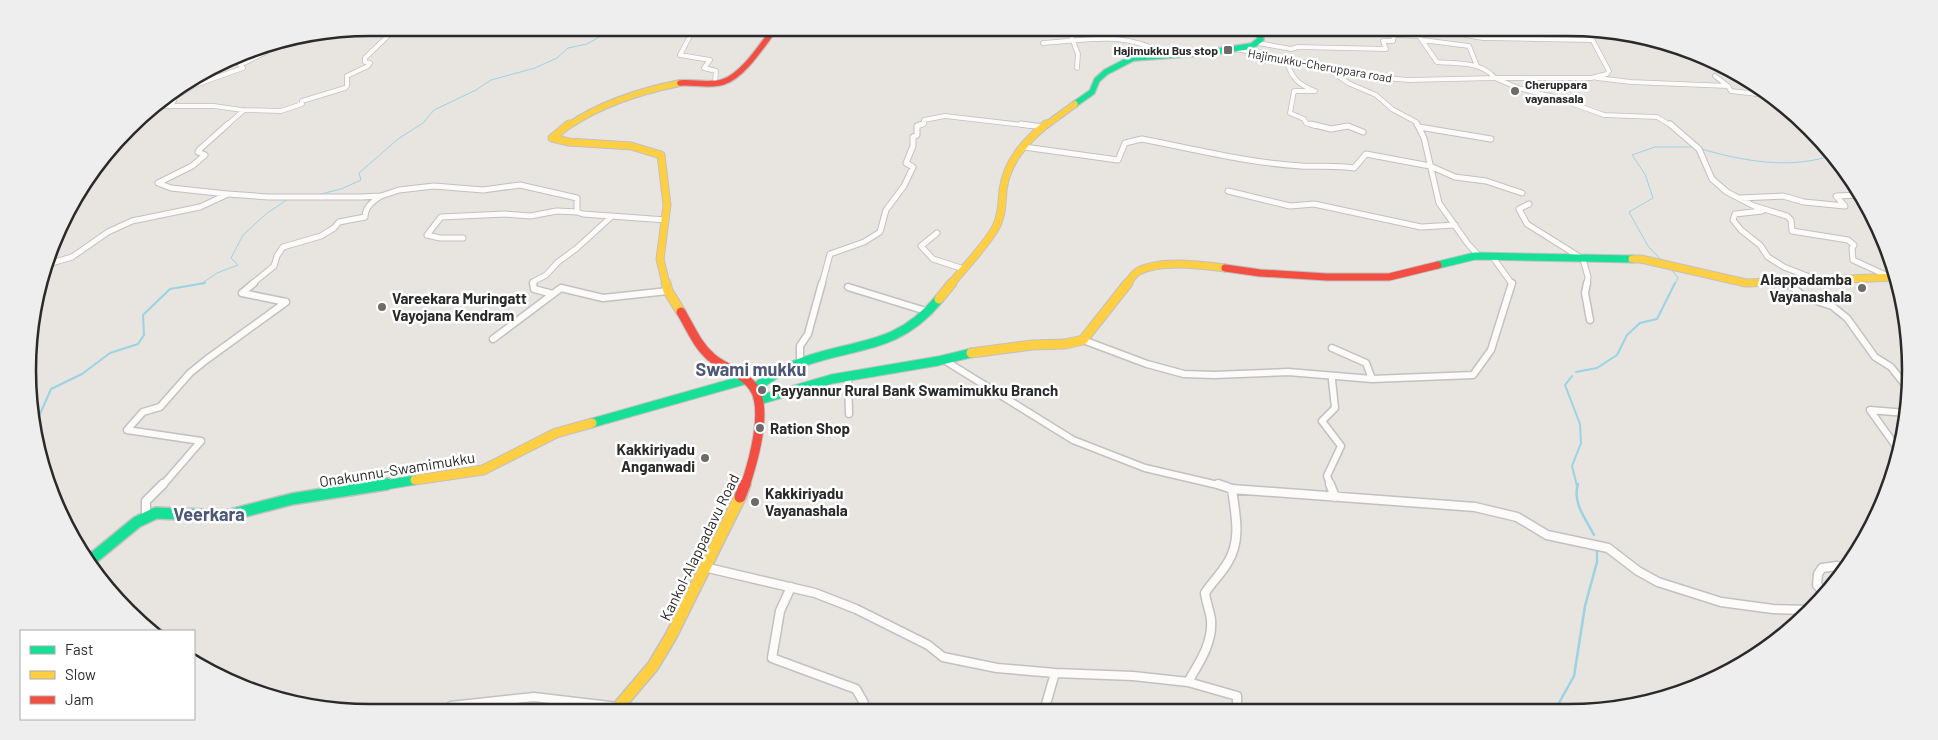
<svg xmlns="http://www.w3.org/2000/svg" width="1938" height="740" font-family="Barlow,sans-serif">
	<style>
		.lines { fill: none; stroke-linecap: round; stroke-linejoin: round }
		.stream-far2 { stroke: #9ad3e4; stroke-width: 1 }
		.stream-far1 { stroke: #9ad3e4; stroke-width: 2 }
		.stream { stroke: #9ad3e4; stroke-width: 2.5 }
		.street-far3-casing { stroke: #c2c1c1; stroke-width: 5.5 }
		.street-far2-casing { stroke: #c2c1c1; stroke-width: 7 }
		.street-far1-casing { stroke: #c2c1c1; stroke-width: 9 }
		.street-casing { stroke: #c2c1c1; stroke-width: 11 }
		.fast-far3-casing { stroke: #c2c1c1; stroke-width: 8 }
		.fast-far2-casing { stroke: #c2c1c1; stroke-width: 9 }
		.fast-far1-casing { stroke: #c2c1c1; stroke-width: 11 }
		.fast-casing { stroke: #c2c1c1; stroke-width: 14 }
		.slow-far3-casing { stroke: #c2c1c1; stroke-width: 8 }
		.slow-far2-casing { stroke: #c2c1c1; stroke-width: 9 }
		.slow-far1-casing { stroke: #c2c1c1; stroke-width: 11 }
		.slow-casing { stroke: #c2c1c1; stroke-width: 14 }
		.jam-far3-casing { stroke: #c2c1c1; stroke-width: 8 }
		.jam-far2-casing { stroke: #c2c1c1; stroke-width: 9 }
		.jam-far1-casing { stroke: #c2c1c1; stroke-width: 11 }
		.jam-casing { stroke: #c2c1c1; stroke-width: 14 }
		.street-far3 { stroke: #fcfbfa; stroke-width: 4 }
		.street-far2 { stroke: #fcfbfa; stroke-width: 5 }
		.street-far1 { stroke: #fcfbfa; stroke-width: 6 }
		.street { stroke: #fcfbfa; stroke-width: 8 }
		.fast-far3 { stroke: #16e098; stroke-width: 5.5 }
		.fast-far2 { stroke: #16e098; stroke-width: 7 }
		.fast-far1 { stroke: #16e098; stroke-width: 9 }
		.fast { stroke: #16e098; stroke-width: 11 }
		.slow-far3 { stroke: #ffcf43; stroke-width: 5.5 }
		.slow-far2 { stroke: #ffcf43; stroke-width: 7 }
		.slow-far1 { stroke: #ffcf43; stroke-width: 9 }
		.slow { stroke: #ffcf43; stroke-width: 11 }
		.jam-far3 { stroke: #f24e42; stroke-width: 5.5 }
		.jam-far2 { stroke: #f24e42; stroke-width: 7 }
		.jam-far1 { stroke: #f24e42; stroke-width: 9 }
		.jam { stroke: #f24e42; stroke-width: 11 }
		.poi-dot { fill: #6c6b6a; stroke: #fff; stroke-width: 2 }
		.labels { text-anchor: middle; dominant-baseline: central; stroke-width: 5; stroke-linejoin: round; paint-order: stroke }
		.far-poi-label { font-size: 12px; font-weight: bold; fill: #2a2a2a; stroke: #fff; text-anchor: end }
		.far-street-label { font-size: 12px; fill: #2a2a2a; stroke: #fff }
		.poi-label { font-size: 15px; font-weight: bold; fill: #2a2a2a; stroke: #fff; text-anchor: start }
		.street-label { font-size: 15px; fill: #2a2a2a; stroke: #fff }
		.quarter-label { font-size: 18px; font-weight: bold; fill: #4e5777; stroke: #fff }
		.rim { fill: none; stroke: #2a2a2a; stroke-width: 2.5 }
	</style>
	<rect width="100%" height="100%" fill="#e8e4e0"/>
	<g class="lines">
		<!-- stream-far2 -->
		<path class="stream-far2" d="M1701 149C1744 161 1790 170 1833 155
			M317 195 341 189 361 180 359 173 398 139 423 123 434 110 476 90 491 80 535 68 557 58 568 48 587 44 615 28
			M1663 262 1648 246 1629 212 1653 198 1645 174 1632 155 1655 147H1694
			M1671 269 1678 278 1675 284
			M201 284 217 273 238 265 231 258 243 235 266 214 288 199"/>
		<!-- stream-far1 -->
		<path class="stream-far1" d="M1576 372 1597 368 1617 355 1627 335 1640 323 1657 319 1675 283
			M1572 376 1565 385 1580 424 1581 443 1572 466 1577 486
			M34 418 40 414 51 389 82 374 110 353 138 344 144 335 143 315 170 289 205 283"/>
		<!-- stream -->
		<path class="stream" d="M1578 484C1572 503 1586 519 1594 535
			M1555 710 1574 676 1585 606 1597 562V549"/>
		<defs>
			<path id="street-far3" d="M706 28 691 34 680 55 710 60 704 68 716 71 715 83
				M1068 28 1078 54 1077 68
				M1460 28 1465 35 1483 38 1590 40
				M1587 30 1609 71 1607 74 1591 78H1495L1518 88 1554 97 1604 115 1657 117 1672 126
				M1422 40 1469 46 1477 66
				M1043 43C1096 40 1118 30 1169 55
				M1258 43 1291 49 1298 47 1386 49 1383 41H1393L1394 35 1419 36 1437 62C1457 64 1481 61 1495 78
				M1236 49 1384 78 1409 80 1495 78
				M1286 60C1292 78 1297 84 1315 91H1294L1290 113 1304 119 1306 123 1315 126
				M1330 67 1331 71 1348 83 1376 95 1392 109 1416 122 1418 126
				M1597 78 1631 82 1728 86 1715 76
				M1728 86 1731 91 1774 96
				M171 105 174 101 173 98 195 85 243 68 240 65 266 52V50L255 48
				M154 106H214L242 110 281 111 302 104V101L345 88 347 86V76L368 66 370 63 365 62V58L392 32 421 28
				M226 126 244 110
				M918 126 924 124V120L945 116 1032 126
				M1345 126H1349"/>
			<path id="street-far2" d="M1021 124 1043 127
				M1311 124 1331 129 1348 126 1363 132
				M1417 124 1424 138 1439 203 1468 244 1479 256
				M1670 124 1699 149 1712 179 1727 192 1754 206 1787 216 1791 220 1792 231 1848 240 1854 245 1852 248 1853 260 1890 277
				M1419 127 1491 139
				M1024 147 1118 160 1125 143 1142 139C1194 149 1248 163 1301 166 1319 167 1336 165 1354 168L1366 154 1430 166 1455 177 1486 181 1522 193
				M1228 191 1290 206 1314 204 1421 227 1455 225
				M227 194 171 188 158 183 192 166 205 155 198 152 200 149 228 124
				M1740 198 1783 196 1804 202 1845 206 1836 196 1862 195
				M1529 204 1519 209 1527 224 1583 259 1588 277 1587 284
				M1762 211 1735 214 1733 220 1741 230 1760 245 1768 257 1784 267 1817 280
				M937 233 921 246 933 259 964 269
				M463 238H440L427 235 441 217 505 214 530 216 557 211 577 212
				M1492 256 1512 284
				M45 265 72 257 108 232 132 221 200 207 228 194 268 197H361L381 196 399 190 434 186 483 190 520 185 577 198V212L583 214 666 220
				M1787 282 1790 284
				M252 284 274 266 277 256 283 247 321 236 334 228 339 222 365 217C365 207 373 201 381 196
				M533 284V282L546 275 558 262 577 248 611 217
				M822 284 830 254 864 242 880 232 886 210 904 186 913 167 906 163 913 146V137L917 135V126L922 124"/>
			<path id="street-far1" d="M254 283 242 293 286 302
				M533 283 534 289 553 294
				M1587 283 1585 293 1590 320
				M1788 283 1804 297 1832 306 1847 318 1875 357 1891 367 1910 391
				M848 287 929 312
				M493 339 561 288 603 298 668 291
				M1083 340 1147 364 1184 374 1214 375 1288 372 1372 379 1366 363 1332 348
				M944 360 1073 440 1145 468 1222 486
				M800 362V346L808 334 822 283
				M848 376 849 414
				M1372 379 1473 375 1491 350 1512 283
				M1900 452 1870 410 1906 413
				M162 486 201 441 127 430 143 412 160 407 190 373 206 360 286 302
				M1331 486 1327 476 1341 446 1322 421 1335 408 1332 380"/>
			<path id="street" d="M1218 484 1232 489 1475 507 1517 517 1547 535 1608 548 1638 571 1658 582 1721 602 1773 609 1809 610
				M1330 484 1335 497
				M146 516V501L163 484
				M704 567 815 593 856 609 928 645 943 657 997 668 1055 673 1133 676 1188 682 1237 696V710
				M791 587 780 611 772 658 856 689 864 703 863 711
				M1824 593 1817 585 1818 574 1822 568 1837 566 1846 568
				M1188 682C1199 663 1213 643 1211 620 1210 611 1206 602 1205 593 1212 582 1222 573 1228 562 1242 539 1235 513 1232 489
				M451 706 534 697 618 707
				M1044 711 1055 673"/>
			<path id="fast-far3" d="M1075 104 1092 92 1097 80 1106 72 1133 58 1212 52 1252 46 1261 39 1256 28"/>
			<path id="fast-far2" d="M1438 265 1475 256 1632 259"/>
			<path id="fast-far1" d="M754 389C765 380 776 373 790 367 848 341 893 355 939 299
				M759 400 832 379 938 361 971 353
				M592 423 744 380
				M379 486 415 480"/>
			<path id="fast" d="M87 563 137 522 156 513 226 516 292 499 387 484"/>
			<path id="slow-far3" d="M568 126C602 103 640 91 680 83
				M1045 126 1075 104"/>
			<path id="slow-far2" d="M569 124 552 138 569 142 631 146 661 155 667 205 660 259 666 284
				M1632 259H1641L1746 283 1896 277
				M951 284C964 268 987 244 996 227 1002 216 1002 202 1003 190 1007 161 1025 142 1046 124
				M1127 284C1130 280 1133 275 1137 272 1159 259 1201 265 1225 268"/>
			<path id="slow-far1" d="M666 283 668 291 681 312
				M939 299 952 283
				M971 353 1032 345 1065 344 1083 340 1128 283
				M415 480 483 470 556 433 592 423"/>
			<path id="slow" d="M614 712 653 666 671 636 740 497"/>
			<path id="jam-far3" d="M680 83C694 82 710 86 723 82 743 76 763 44 775 28"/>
			<path id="jam-far2" d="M1225 268 1260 273 1327 277H1389L1438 265"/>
			<path id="jam-far1" d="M681 312C690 327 697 345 711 357 723 368 744 373 754 388 768 411 753 462 745 486"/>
			<path id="jam" d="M740 497 745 484"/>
		</defs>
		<!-- street-far3 casing -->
		<use href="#street-far3" class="street-far3-casing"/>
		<!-- street-far2 casing -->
		<use href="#street-far2" class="street-far2-casing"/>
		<!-- street-far1 casing -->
		<use href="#street-far1" class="street-far1-casing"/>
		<!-- street casing -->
		<use href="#street" class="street-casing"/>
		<!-- fast-far3 casing -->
		<use href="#fast-far3" class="fast-far3-casing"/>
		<!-- fast-far2 casing -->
		<use href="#fast-far2" class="fast-far2-casing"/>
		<!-- fast-far1 casing -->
		<use href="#fast-far1" class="fast-far1-casing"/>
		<!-- fast casing -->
		<use href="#fast" class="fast-casing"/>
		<!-- slow-far3 casing -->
		<use href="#slow-far3" class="slow-far3-casing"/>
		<!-- slow-far2 casing -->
		<use href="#slow-far2" class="slow-far2-casing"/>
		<!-- slow-far1 casing -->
		<use href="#slow-far1" class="slow-far1-casing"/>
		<!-- slow casing -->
		<use href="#slow" class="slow-casing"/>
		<!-- jam-far3 casing -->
		<use href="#jam-far3" class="jam-far3-casing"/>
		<!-- jam-far2 casing -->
		<use href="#jam-far2" class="jam-far2-casing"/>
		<!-- jam-far1 casing -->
		<use href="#jam-far1" class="jam-far1-casing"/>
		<!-- jam casing -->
		<use href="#jam" class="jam-casing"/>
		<!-- street-far3 -->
		<use href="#street-far3" class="street-far3"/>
		<!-- street-far2 -->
		<use href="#street-far2" class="street-far2"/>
		<!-- street-far1 -->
		<use href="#street-far1" class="street-far1"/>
		<!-- street -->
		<use href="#street" class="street"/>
		<!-- fast-far3 -->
		<use href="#fast-far3" class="fast-far3"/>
		<!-- fast-far2 -->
		<use href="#fast-far2" class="fast-far2"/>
		<!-- fast-far1 -->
		<use href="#fast-far1" class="fast-far1"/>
		<!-- fast -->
		<use href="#fast" class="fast"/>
		<!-- slow-far3 -->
		<use href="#slow-far3" class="slow-far3"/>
		<!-- slow-far2 -->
		<use href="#slow-far2" class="slow-far2"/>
		<!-- slow-far1 -->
		<use href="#slow-far1" class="slow-far1"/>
		<!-- slow -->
		<use href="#slow" class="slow"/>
		<!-- jam-far3 -->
		<use href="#jam-far3" class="jam-far3"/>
		<!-- jam-far2 -->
		<use href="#jam-far2" class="jam-far2"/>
		<!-- jam-far1 -->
		<use href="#jam-far1" class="jam-far1"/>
		<!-- jam -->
		<use href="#jam" class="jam"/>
	</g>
	<!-- markers -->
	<g class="poi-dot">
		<rect x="1223" y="45" width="10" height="10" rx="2.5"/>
		<circle cx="1515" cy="91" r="5"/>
		<circle cx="1862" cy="288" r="5"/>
		<circle cx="382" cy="307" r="5"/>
		<circle cx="762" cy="390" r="5"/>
		<circle cx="760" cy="428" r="5"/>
		<circle cx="705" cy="458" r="5"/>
		<circle cx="755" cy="502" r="5"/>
	</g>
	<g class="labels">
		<!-- far-poi labels -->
		<g class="far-poi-label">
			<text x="1218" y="50">Hajimukku Bus stop</text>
			<text x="1525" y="84" text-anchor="start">Cheruppara<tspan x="1525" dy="14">vayanasala</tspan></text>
		</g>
		<!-- far-street labels -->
		<g class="far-street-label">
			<text transform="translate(1320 65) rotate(10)">Hajimukku-Cheruppara road</text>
		</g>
		<!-- poi labels -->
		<g class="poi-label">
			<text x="1852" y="279" text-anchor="end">Alappadamba<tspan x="1852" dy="17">Vayanashala</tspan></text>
			<text x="392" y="298">Vareekara Muringatt<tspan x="392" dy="17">Vayojana Kendram</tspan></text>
			<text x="772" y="390">Payyannur Rural Bank Swamimukku Branch</text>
			<text x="770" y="428">Ration Shop</text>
			<text x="695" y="449" text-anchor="end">Kakkiriyadu<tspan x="695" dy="17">Anganwadi</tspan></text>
			<text x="765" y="493">Kakkiriyadu<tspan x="765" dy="17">Vayanashala</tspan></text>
		</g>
		<!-- street labels -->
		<g class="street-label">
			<text transform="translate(397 469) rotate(-9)">Onakunnu-Swamimukku</text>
			<text transform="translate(699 547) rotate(-64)">Kankol-Alappadavu Road</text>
		</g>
		<!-- quarter labels -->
		<g class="quarter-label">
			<text x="751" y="369">Swami mukku</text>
			<text x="209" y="514">Veerkara</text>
		</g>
	</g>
	<!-- crop -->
	<path d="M0 0H1938V740H0ZM370 36H1568A334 334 0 0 1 1902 370V370A334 334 0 0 1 1568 704H370A334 334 0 0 1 36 370V370A334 334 0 0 1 370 36Z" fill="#eee" fill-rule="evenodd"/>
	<path class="rim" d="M370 36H1568A334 334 0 0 1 1902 370V370A334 334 0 0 1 1568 704H370A334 334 0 0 1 36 370V370A334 334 0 0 1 370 36Z"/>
	<!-- legend -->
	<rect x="20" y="630" width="175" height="90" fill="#ffffff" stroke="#aaaaaa"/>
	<rect x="30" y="646" width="25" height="8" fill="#16e098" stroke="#aaaaaa"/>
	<text x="65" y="655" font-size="15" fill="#2a2a2a">Fast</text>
	<rect x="30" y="671" width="25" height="8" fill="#ffcf43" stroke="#aaaaaa"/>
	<text x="65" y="680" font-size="15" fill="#2a2a2a">Slow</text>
	<rect x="30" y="696" width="25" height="8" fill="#f24e42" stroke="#aaaaaa"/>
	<text x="65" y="705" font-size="15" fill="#2a2a2a">Jam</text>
</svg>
